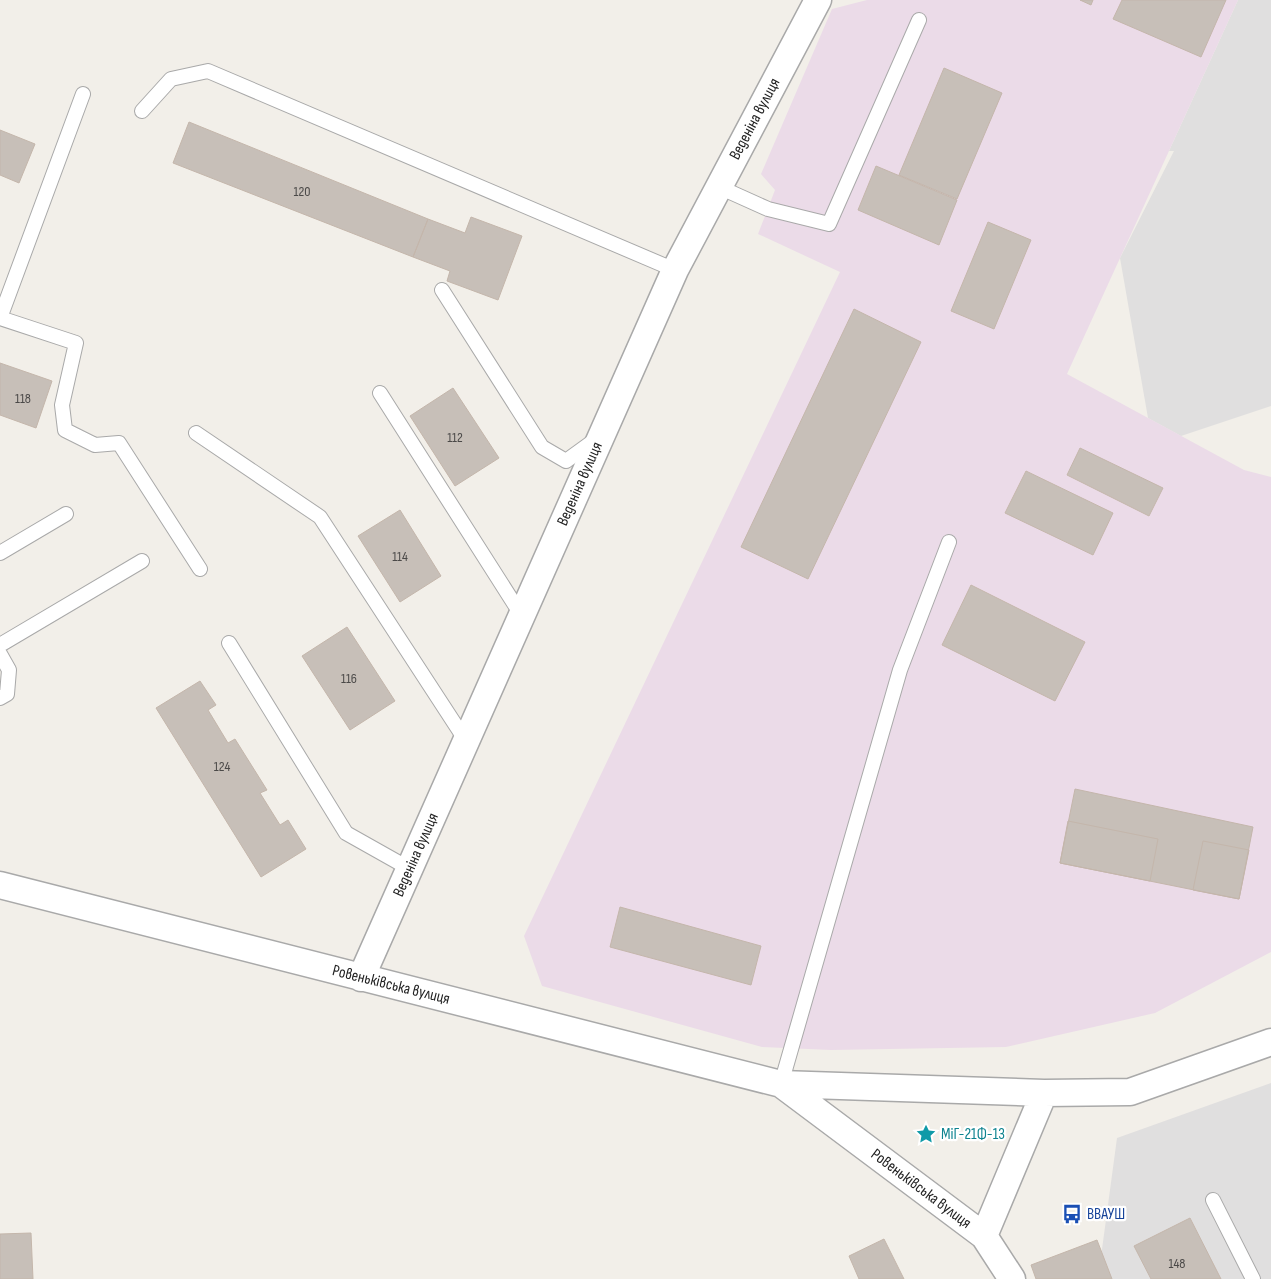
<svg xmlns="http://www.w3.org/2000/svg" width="1271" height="1279" font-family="'Sofia Sans Condensed',sans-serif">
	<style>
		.residential { fill: #e0dfdf }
		.industrial { fill: #ebdbe8 }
		.building { fill: #c7bfb8; stroke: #c4b6ab }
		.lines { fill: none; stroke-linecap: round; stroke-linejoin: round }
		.lane-casing { stroke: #a9a9a9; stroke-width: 16 }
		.street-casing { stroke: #a9a9a9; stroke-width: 29 }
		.lane { stroke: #fff; stroke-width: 14 }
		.street { stroke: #fff; stroke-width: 26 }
		.labels { text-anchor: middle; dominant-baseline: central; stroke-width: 4.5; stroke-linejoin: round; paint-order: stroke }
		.number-label { font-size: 14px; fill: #4b4948 }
		.street-label { font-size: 16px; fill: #222; stroke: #fff }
		.culture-label { font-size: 16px; fill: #0d838f; stroke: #fff; text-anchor: start }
		.transit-label { font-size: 16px; fill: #164399; stroke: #fff; text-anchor: start }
	</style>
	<rect width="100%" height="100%" fill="#f2efe9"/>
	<!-- residential -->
	<path class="residential" d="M1238 0H1271V406L1181 436 1148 418 1120 258 1174 151H1169Z
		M1271 1083V1279H1098L1117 1138Z"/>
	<!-- industrial -->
	<path class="industrial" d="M867 0H1238L1067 374 1244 470 1271 477V952L1155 1013 1006 1047 831 1050 762 1047 542 986 524 936 840 272 758 234 775 190 761 174 832 9Z"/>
	<!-- building -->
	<path class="building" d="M1080 0H1093L1091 5Z
		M1122 0H1226L1201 57 1113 19Z
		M944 68 1002 93 957 199 899 175Z
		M189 122 428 219 413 257 173 163Z
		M0 130 35 144 19 183 0 175Z
		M876 166 957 200 939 245 858 210Z
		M471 217 522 236 498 300 447 281 450 271 413 257 428 219 465 233Z
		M988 222 1031 240 994 329 951 311Z
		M854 309 921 342 808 579 741 547Z
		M0 363 52 381 36 428 0 415Z
		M453 388 499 458 455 486 410 416Z
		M1080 448 1163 488 1149 516 1067 475Z
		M1026 471 1113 513 1093 555 1005 513Z
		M400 510 441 576 400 602 358 536Z
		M971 585 1085 642 1055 701 942 645Z
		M347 627 395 701 350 730 302 656Z
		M200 681 216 705 208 710 228 743 235 739 267 790 260 793 280 825 288 820 306 849 261 877 156 708Z
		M1075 789 1253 827 1239 899 1060 863Z
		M1068 821 1158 839 1150 881 1060 863Z
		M1203 841 1249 850 1239 899 1193 890Z
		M620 907 761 946 751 985 610 947Z
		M1190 1218 1221 1279H1151L1134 1246Z
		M31 1233 33 1279H0V1234Z
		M884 1239 904 1279H859L849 1256Z
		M1097 1240 1112 1279H1036L1031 1265Z"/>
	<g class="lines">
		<defs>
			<path id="lane" d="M142 111 171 79 208 71 675 270
				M719 187 768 209 829 224 919 20
				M442 290 542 447 566 461 595 440
				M0 318 76 343 62 405 65 430 95 445 119 443 200 569
				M0 318 83 94
				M380 393 522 616
				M196 433 320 517 466 741
				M0 553 66 514
				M229 643 346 833 410 869
				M0 645 142 561
				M0 654 9 670 7 694 0 698
				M781 1084 900 670 949 542
				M1213 1200 1253 1279"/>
			<path id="street" d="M0 885 781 1084 1044 1093 984 1236 781 1084
				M361 978 675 270 818 0
				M1044 1093 1130 1092 1271 1042
				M984 1236 1012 1279"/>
		</defs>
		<!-- lane casing -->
		<use href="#lane" class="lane-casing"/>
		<!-- street casing -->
		<use href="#street" class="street-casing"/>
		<!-- lane -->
		<use href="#lane" class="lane"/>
		<!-- street -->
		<use href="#street" class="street"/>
	</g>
	<!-- icons -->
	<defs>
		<symbol id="sight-bare" viewBox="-9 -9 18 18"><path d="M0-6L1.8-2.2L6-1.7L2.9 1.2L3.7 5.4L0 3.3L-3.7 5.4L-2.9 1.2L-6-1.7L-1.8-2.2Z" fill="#0f9aa8" stroke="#fff" stroke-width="2.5" paint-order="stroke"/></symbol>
		<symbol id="bus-bare" viewBox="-9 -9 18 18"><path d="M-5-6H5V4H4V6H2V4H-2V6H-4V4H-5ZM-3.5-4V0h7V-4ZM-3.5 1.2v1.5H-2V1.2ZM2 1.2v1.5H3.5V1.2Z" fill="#1a4fb4" stroke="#fff" stroke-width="2.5" paint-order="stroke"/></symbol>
	</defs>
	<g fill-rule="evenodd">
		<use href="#sight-bare" x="912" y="1120" width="28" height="28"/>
		<use href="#bus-bare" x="1058" y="1200" width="28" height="28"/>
	</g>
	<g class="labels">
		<!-- number labels -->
		<g class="number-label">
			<text x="302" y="191">120</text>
			<text x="23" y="398">118</text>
			<text x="455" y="437">112</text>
			<text x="400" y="556">114</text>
			<text x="349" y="678">116</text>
			<text x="222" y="766">124</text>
			<text x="1177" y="1263">148</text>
		</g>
		<!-- street labels -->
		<g class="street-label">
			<text transform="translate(755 119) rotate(-62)">Веденіна вулиця</text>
			<text transform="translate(580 484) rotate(-66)">Веденіна вулиця</text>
			<text transform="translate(416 855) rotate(-66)">Веденіна вулиця</text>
			<text transform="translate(391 985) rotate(14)">Ровеньківська вулиця</text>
			<text transform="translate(921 1189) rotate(37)">Ровеньківська вулиця</text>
		</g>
		<!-- culture labels -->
		<g class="culture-label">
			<text x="941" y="1134">МіГ-21Ф-13</text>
		</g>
		<!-- transit labels -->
		<g class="transit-label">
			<text x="1087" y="1214">ВВАУШ</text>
		</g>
	</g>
</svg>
